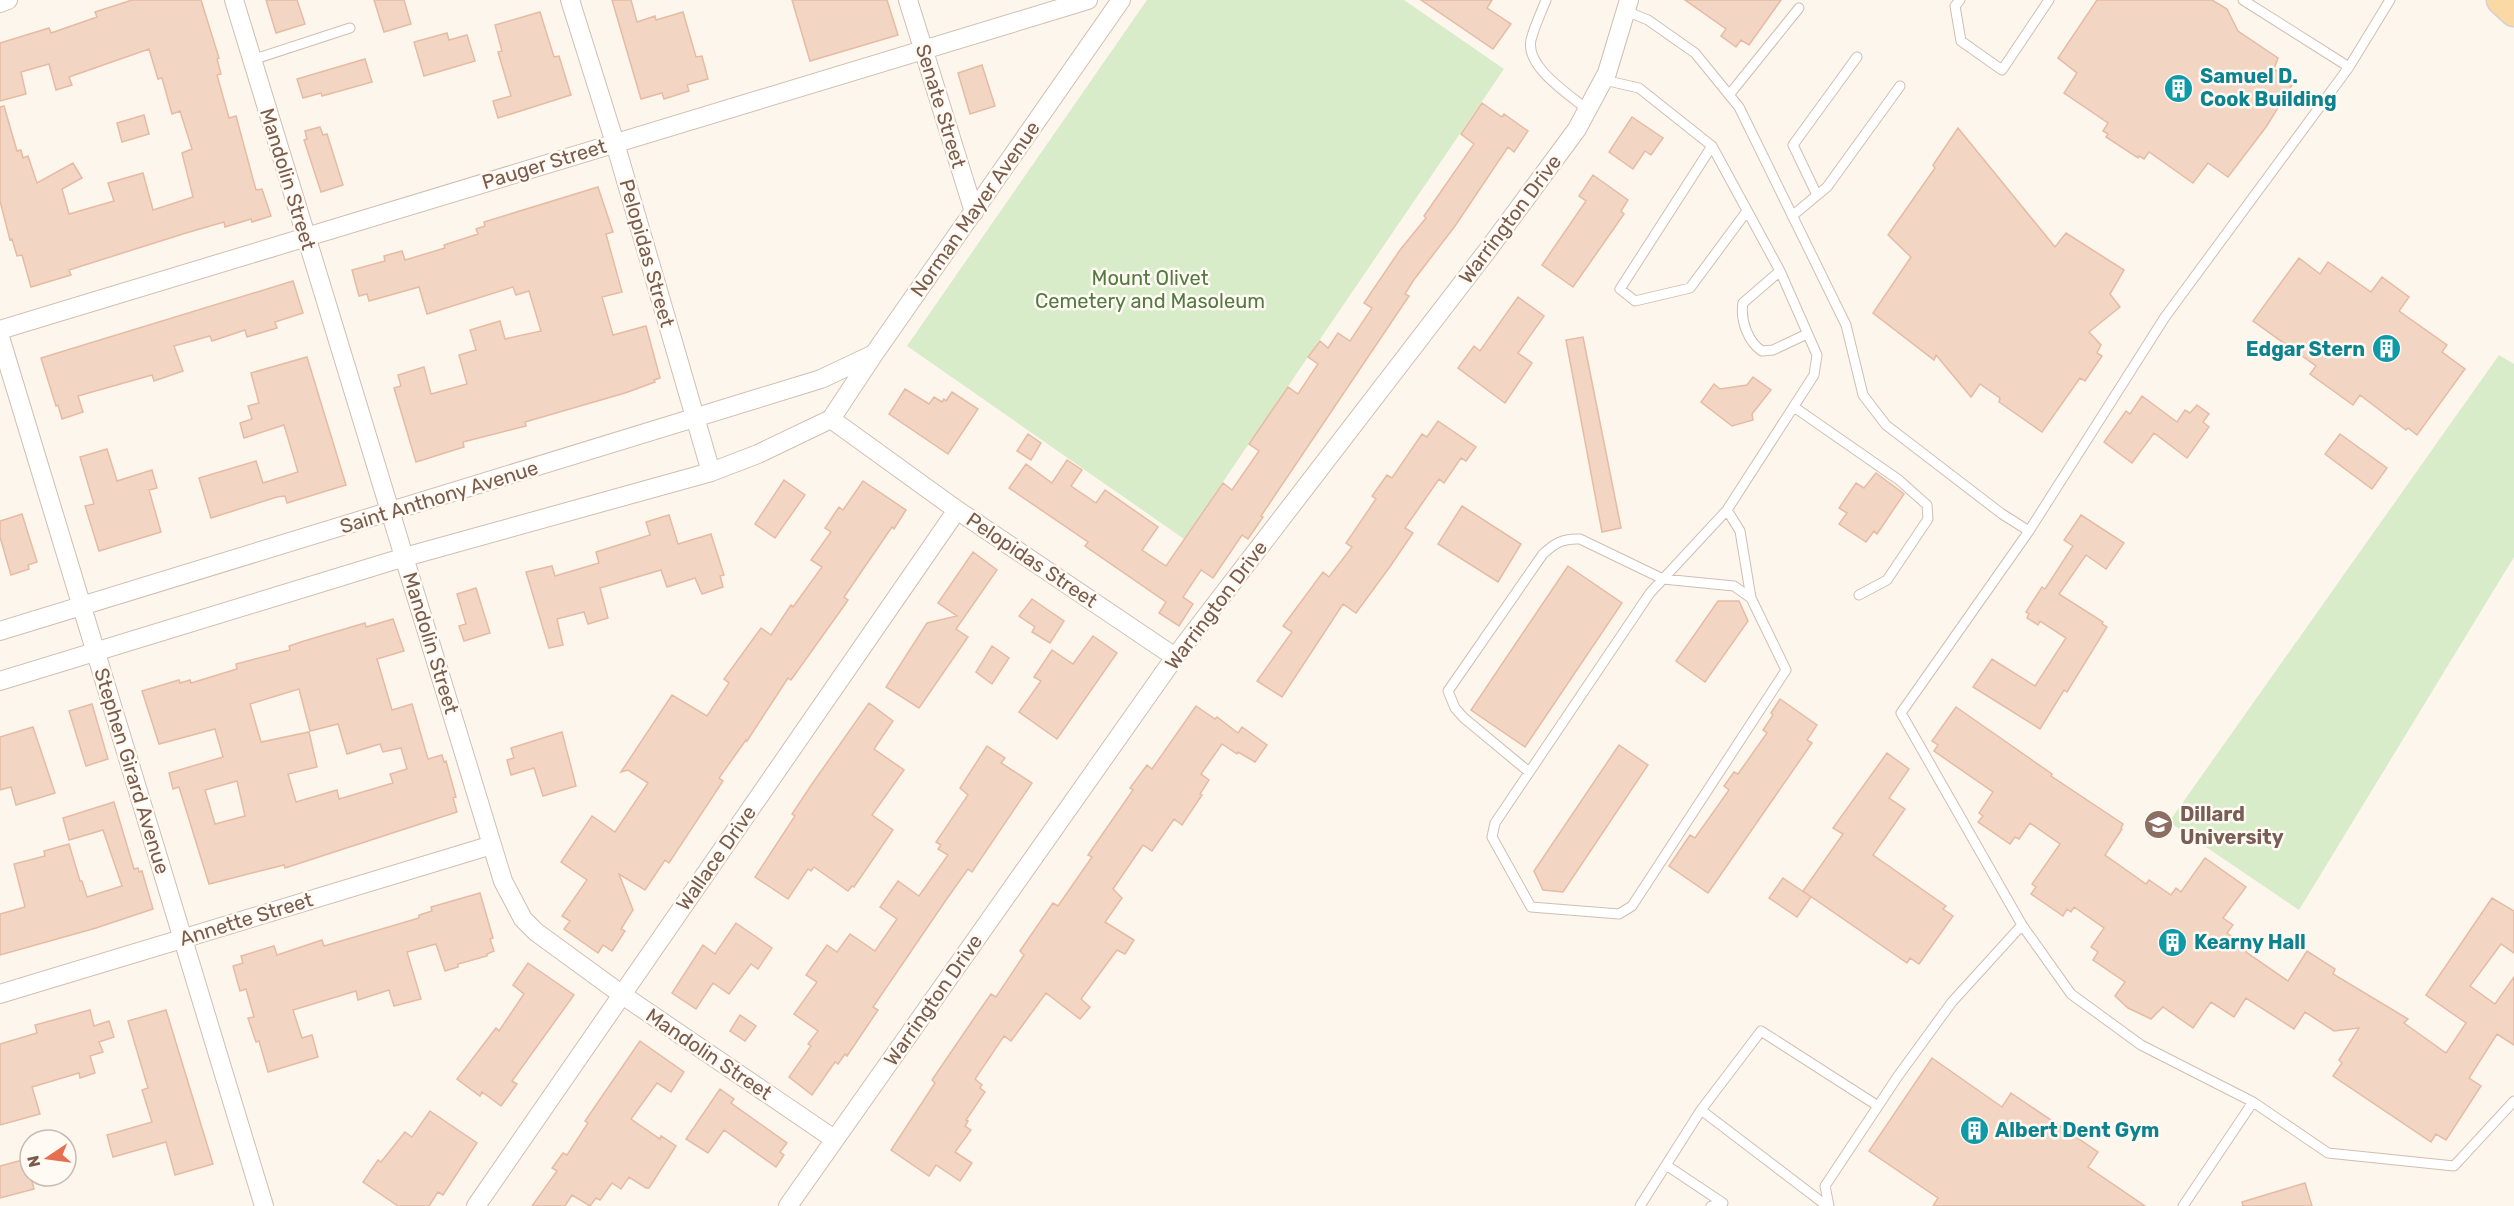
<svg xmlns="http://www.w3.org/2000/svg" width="2514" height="1206" font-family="Rubik,sans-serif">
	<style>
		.green { fill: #d8ecc9 }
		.building { fill: #f3d5c3; stroke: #e6bba3; stroke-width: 1.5; fill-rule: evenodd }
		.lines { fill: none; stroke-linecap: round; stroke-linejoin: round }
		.lane-casing { stroke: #d1beb0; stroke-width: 11 }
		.street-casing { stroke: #d1beb0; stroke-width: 20 }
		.primary-casing { stroke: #dad1cd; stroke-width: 31 }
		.lane { stroke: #fff; stroke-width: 9 }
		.street { stroke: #fff; stroke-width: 18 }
		.primary { stroke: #fbd9a5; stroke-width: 28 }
		.labels { text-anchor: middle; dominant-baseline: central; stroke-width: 5; stroke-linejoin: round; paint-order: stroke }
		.culture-label { font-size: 20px; font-weight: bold; fill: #0d838f; stroke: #fffaf3; text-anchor: start }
		.street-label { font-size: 20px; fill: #7a5c4d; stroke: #fffaf3 }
		.park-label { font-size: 20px; fill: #537a41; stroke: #fffaf3 }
		.education-label { font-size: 20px; font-weight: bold; fill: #785e54; stroke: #fffaf3; text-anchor: start }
	</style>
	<rect width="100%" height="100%" fill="#fdf6ec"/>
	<!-- green -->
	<path class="green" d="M1147 0H1404L1504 69 1184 539 907 346Z
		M2499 355 2514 364V557L2299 910 2169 822Z"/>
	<!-- building -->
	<path class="building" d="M132 0H201L219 58 217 59 221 74 217 75 229 118 236 116 256 190 262 189 271 216 252 222 251 219 225 227 224 222 186 233 69 270 71 275 31 287 22 255 17 256 12 239 10 240 0 201V107L4 106 17 151 21 150 23 158 28 156 37 183 73 163 82 178 62 189 69 214 114 201 108 183 143 173 153 210 193 197 182 153 192 149 180 111 172 114 162 78 158 79 149 49 69 77 72 85 56 90 49 64 21 72 26 94 0 101V43L49 28 51 33 97 17 95 12Z
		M266 0H297L305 24 276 33Z
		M374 0H404L411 24 384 32Z
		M612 0H631L637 22 655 16 656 20 683 12 696 57 702 56 708 79 687 85 689 91 664 99 662 93 641 99Z
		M792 0H887L898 35 810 61Z
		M1421 0H1492L1487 8 1511 24 1493 49Z
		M1685 0H1781L1749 45 1741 40 1736 47 1721 36 1726 29Z
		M2097 0H2212L2227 9 2238 31 2278 58 2274 69 2294 82 2266 127 2228 177 2208 163 2193 183 2149 152 2144 159 2139 156 2138 158 2106 137 2108 134 2103 131 2108 123 2064 93 2077 73 2058 58Z
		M540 12 554 57 559 56 571 95 498 118 493 101 511 96 498 52 502 51 495 25Z
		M447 33 449 40 467 35 475 61 424 76 414 42Z
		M365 59 372 82 322 96 321 93 303 98 297 79Z
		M982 65 995 106 970 114 958 73Z
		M1482 103 1502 117 1504 114 1528 131 1514 152 1508 147 1455 226 1413 281 1405 294 1409 296 1261 516 1263 517 1248 539 1242 535 1213 578 1201 570 1183 597 1193 604 1179 626 1159 613 1166 602 1085 546 1088 542 1009 488 1026 464 1052 483 1067 460 1082 470 1071 486 1096 503 1105 490 1158 527 1142 550 1166 566 1223 483 1232 490 1259 451 1249 444 1288 387 1298 394 1318 364 1308 357 1320 341 1328 348 1338 333 1350 341 1372 308 1364 303 1400 250 1426 218 1424 216 1474 144 1461 134Z
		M144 115 149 134 122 142 117 123Z
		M1632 117 1663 138 1651 155 1645 151 1633 169 1609 152Z
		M320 127 323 135 327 134 343 185 321 192 304 140 307 139 305 131Z
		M1958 128 2055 247 2066 233 2124 270 2110 294 2120 307 2089 332 2101 345 2097 353 2102 356 2085 381 2080 378 2042 432 1999 402 2000 398 1980 384 1971 397 1936 355 1934 360 1873 313 1911 257 1888 235 1935 168 1933 165Z
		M1593 175 1628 200 1621 211 1624 214 1573 287 1542 265 1586 201 1579 196Z
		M598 187 613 232 606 234 622 292 602 297 613 335 646 326 660 378 654 380 655 382 625 393 525 422 526 426 463 442 464 447 416 462 394 388 401 386 398 375 424 367 431 394 467 384 459 355 476 350 470 330 500 321 505 339 541 331 529 291 516 295 513 287 427 314 419 287 369 301 367 294 359 296 352 270 385 261 384 256 402 251 405 260 445 248 444 245 478 234 476 229 485 226 484 222Z
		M2299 258 2320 274 2328 262 2371 292 2382 277 2409 297 2399 311 2447 345 2442 352 2465 369 2417 435 2408 428 2406 430 2360 395 2353 405 2310 374 2316 366 2253 321Z
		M293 281 303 313 275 322 277 328 247 337 245 330 212 341 210 336 174 346 183 371 154 381 152 375 78 396 83 412 62 419 58 405 56 406 41 358Z
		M1518 297 1544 316 1518 353 1532 363 1505 403 1458 368 1474 346 1480 351Z
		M1583 337 1621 528 1602 532 1566 340Z
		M307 357 346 485 287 503 285 496 277 497 211 518 199 478 256 461 263 483 298 472 284 425 244 438 240 423 252 419 248 406 259 403 251 373Z
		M1753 377 1771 390 1752 414 1753 420 1732 426 1701 402 1714 384 1720 389 1747 385Z
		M905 389 929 404 934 397 942 402 944 399 946 401 952 392 978 409 948 454 889 414Z
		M2142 396 2177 422 2185 410 2190 413 2197 405 2209 414 2203 422 2209 427 2187 458 2154 433 2132 463 2104 442 2126 411 2130 414Z
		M1438 421 1476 447 1466 461 1461 458 1444 483 1439 479 1405 528 1413 533 1389 568 1356 613 1343 604 1282 697 1257 681 1292 632 1283 626 1323 572 1329 577 1352 547 1346 543 1376 499 1372 496 1387 475 1392 478 1422 434 1427 437Z
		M1028 434 1041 443 1031 460 1017 451Z
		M2340 434 2387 468 2372 489 2325 454Z
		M107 449 117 481 152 470 157 488 149 490 161 532 99 551 85 506 94 504 80 457Z
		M1876 473 1904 494 1877 534 1874 531 1866 542 1839 524 1847 513 1839 508 1856 483 1864 488Z
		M784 480 805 495 775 538 755 524Z
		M863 481 906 510 894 529 892 527 844 597 848 600 846 603 791 680 788 678 747 741 746 740 719 778 723 781 669 863 665 860 645 890 619 874 633 910 621 929 625 931 612 951 603 945 598 953 564 929 570 921 562 916 587 880 561 862 592 816 615 832 648 783 628 770 621 772 672 695 707 716 729 683 724 679 761 628 771 635 791 605 793 607 822 567 811 560 831 532 825 528 839 507 843 510Z
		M1462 506 1521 544 1498 582 1438 544Z
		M22 514 37 562 28 565 29 569 11 575 0 537V521Z
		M669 515 678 544 711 534 724 575 720 576 723 587 702 594 695 578 667 587 661 570 600 588 608 618 588 624 584 612 557 619 563 645 549 648 526 572 552 566 555 576 599 563 596 552 650 535 646 522Z
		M2081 515 2124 543 2106 569 2086 555 2059 594 2103 622 2102 624 2107 627 2067 692 2064 690 2040 729 1973 687 1992 659 2035 686 2066 638 2040 621 2038 625 2027 618 2029 614 2026 612 2042 587 2045 589 2073 546 2064 540Z
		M973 552 997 570 956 629 968 637 919 708 886 687 927 623 957 616 938 603Z
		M1568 566 1622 603 1525 747 1471 710Z
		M476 588 490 633 464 641 459 626 466 624 457 594Z
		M1032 599 1064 621 1050 643 1032 632 1035 627 1019 616Z
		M1718 601H1739L1748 621 1705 682 1676 661Z
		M393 619 404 651 377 659 392 710 412 704 428 759 442 755 444 762 446 761 456 797 453 798 457 812 285 868 284 865 209 884 179 787 173 789 169 773 223 757 215 729 159 744 142 691 179 680 180 683 190 680 191 683 237 669 236 664 290 650 289 646 304 641 365 623 366 627ZM299 689 310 731 338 724 347 754 380 744 383 752 401 748 407 769 390 774 393 783 339 799 337 790 296 802 288 774 317 767 309 732 261 742 250 704ZM237 781 245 816 215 824 205 790Z
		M1093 636 1117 653 1057 739 1019 712 1041 681 1034 677 1052 650 1073 664Z
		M992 646 1009 658 992 684 976 672Z
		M1780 699 1817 725 1807 740 1812 743 1708 893 1669 866 1690 835 1695 838 1729 790 1724 786 1734 772 1738 774 1767 733 1763 730 1773 715 1771 713Z
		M869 703 893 721 874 749 904 770 872 815 893 830 854 887 852 886 848 891 814 867 811 871 808 869 788 899 755 877 795 816 792 814 812 784Z
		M92 704 108 759 86 766 69 711Z
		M1196 706 1215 719 1217 717 1238 733 1242 727 1267 745 1255 762 1238 752 1237 754 1222 744 1201 774 1209 780 1200 794 1202 795 1182 825 1174 819 1152 851 1143 845 1113 889 1122 898 1105 922 1134 940 1125 954 1117 950 1081 999 1090 1007 1080 1019 1046 993 1011 1041 1004 1036 975 1079 982 1085 980 1088 985 1092 966 1120 968 1121 965 1126 971 1130 955 1152 972 1163 960 1181 936 1165 929 1176 891 1150 935 1083 932 1080 975 1017 991 994 996 997 1024 955 1020 951 1053 903 1058 906 1092 857 1088 855 1133 790 1130 788 1147 765 1152 769Z
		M1956 707 2052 774 2051 776 2123 824 2121 828 2122 829 2105 855 2146 884 2149 880 2171 895 2176 888 2181 892 2205 858 2246 887 2223 918 2233 925 2227 933 2249 948 2246 952 2288 981 2307 951 2335 969 2333 974 2408 1019 2404 1023 2446 1053 2466 1023 2426 995 2492 898 2514 911V953L2501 944 2470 986 2495 1004 2514 977V1045L2497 1034 2469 1078 2481 1086 2446 1140 2436 1134 2431 1142 2333 1076 2342 1063 2339 1060 2359 1028 2334 1031 2305 1012 2294 1029 2246 998 2234 1017 2211 1002 2193 1028 2163 1007 2151 1019 2128 1008 2115 996 2125 982 2093 960 2098 952 2091 947 2104 928 2074 907 2071 912 2067 909 2063 916 2031 894 2036 887 2032 884 2060 844 2030 823 2019 839 2015 837 2010 844 1978 822 1983 816 1979 813 1993 792 1934 751 1938 745 1932 741Z
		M33 727 55 793 16 805 11 787 0 790V737Z
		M562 732 576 786 543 796 534 768 511 775 507 760 514 758 511 748Z
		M1619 745 1648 765 1563 892 1543 890 1534 871Z
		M987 746 1005 758 1001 763 1032 783 972 872 968 869 946 900 873 1007 878 1010 847 1056 845 1054 838 1064 835 1062 812 1095 789 1077 811 1046 808 1044 818 1031 794 1014 817 982 806 975 827 945 837 952 850 934 875 951 897 919 880 907 898 881 919 896 948 855 938 849 941 845 936 842 968 795 960 788Z
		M1887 753 1909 769 1889 798 1905 809 1873 855 1946 906 1943 909 1953 916 1919 964 1910 958 1907 963 1803 891 1843 834 1833 828Z
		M114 802 134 869 138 868 139 872 142 871 153 909 96 928 0 955V914L25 907 14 864 45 856 44 851 69 844 80 881H82L87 897 122 886 103 830 69 840 63 818Z
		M1783 878 1811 897 1797 917 1769 898Z
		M480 893 493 938 490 939 494 951 487 954V956L458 964V967L445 971 436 944 407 952 421 999 394 1006 389 990 358 1000 356 991 293 1010 302 1038 312 1035 318 1057 268 1072 259 1041 256 1042 248 1018 254 1017 246 989 240 991 233 966 243 963 241 956 274 946 277 955 322 940 324 946 419 918V915L432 911 431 907Z
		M736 923 772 948 758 969 751 964 729 994 713 983 696 1009 672 993 703 945 715 954Z
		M528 963 574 995 512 1081 517 1084 501 1106 482 1092 480 1096 457 1079 496 1028 499 1031 524 994 513 985Z
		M90 1010 94 1026 109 1021 114 1037 99 1042 103 1052 90 1056 95 1073 80 1078 79 1073 32 1087 40 1114 0 1125V1044L37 1033 35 1025Z
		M166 1010 213 1164 175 1175 166 1142 113 1157 107 1135 152 1122 142 1090 148 1088 128 1021Z
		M740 1015 756 1026 745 1041 730 1031Z
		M640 1041 684 1072 671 1092 657 1083 631 1119 660 1139 661 1136 676 1146 649 1188H646L629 1177 621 1189 612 1183 600 1200 596 1198 590 1206 572 1195 565 1206H532L557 1171 552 1168 563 1153 567 1155 588 1123 585 1121Z
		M1932 1058 2002 1107 2011 1093 2098 1152 2088 1167 2145 1206H1933L1938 1198 1869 1151Z
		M720 1089 734 1099 731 1103 787 1143 780 1152 784 1155 776 1167 724 1130 708 1153 686 1139Z
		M430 1111 477 1143 443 1195 438 1192 429 1206H398L363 1182 378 1160 381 1162 405 1132 412 1137Z
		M26 1159 34 1189 0 1198V1166Z
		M2305 1183 2312 1206H2243L2242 1202Z"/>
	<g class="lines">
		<defs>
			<path id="lane" d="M1546 0C1541 13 1534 27 1531 40 1525 67 1570 95 1589 111
				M1960 0 1955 6 1961 41 2002 70 2049 0
				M2243 0 2349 67
				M2390 0 2349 67 2165 317 2029 531 1901 713 2022 925 2071 994 2141 1045 2253 1102 2328 1153 2454 1166 2514 1101
				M1626 11 1648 20 1695 53 1739 107 1846 325 1863 395 1886 425 2002 514 2029 531
				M252 60 350 28
				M1729 95 1799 8
				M1712 146 1620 289 1635 301 1690 288 1747 211
				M1817 195 1793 145 1857 57
				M1792 216 1827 187 1900 86
				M1780 271 1743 303C1740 320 1748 342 1762 351L1773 350 1807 334
				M1794 407 1899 480 1927 505 1928 519 1887 580 1859 595
				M1727 510 1740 531 1751 598
				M1529 772 1464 718 1455 708 1448 691 1543 554C1555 543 1563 538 1580 539L1663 579 1734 586 1751 598 1786 670 1632 906 1619 914 1531 907 1492 837 1495 823 1650 593 1727 510 1814 375 1817 355 1780 271 1712 146 1639 88 1604 80
				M1701 1110 1761 1031 1878 1106
				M1666 1165 1723 1203 1711 1206
				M1640 1206 1701 1110 1827 1206
				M1829 1206 1825 1186 1898 1076 1952 1002 2022 925
				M2183 1206 2253 1102"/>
			<path id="street" d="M234 0 503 881 523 919 536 932 621 994 834 1139
				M570 0 615 143 711 472
				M908 0 974 212
				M0 3 8 0
				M0 330 1088 0
				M0 337 264 1206
				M831 419 874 354 1121 0
				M831 419 957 510 1175 657
				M0 631 821 379 874 354
				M0 681 405 557 711 472 758 454 831 419
				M0 994 492 845
				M476 1206 957 510
				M788 1206 1175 657 1487 251 1577 129 1607 73 1629 0"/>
			<path id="primary" d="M2501 0 2514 12"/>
		</defs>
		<!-- lane casing -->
		<use href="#lane" class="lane-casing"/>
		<!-- street casing -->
		<use href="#street" class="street-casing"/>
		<!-- primary casing -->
		<use href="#primary" class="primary-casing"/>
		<!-- lane -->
		<use href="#lane" class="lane"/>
		<!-- street -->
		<use href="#street" class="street"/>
		<!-- primary -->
		<use href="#primary" class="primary"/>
	</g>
	<!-- icons -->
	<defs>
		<symbol id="building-disc" viewBox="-11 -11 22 22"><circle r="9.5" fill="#0f9aa8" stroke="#fffaf3"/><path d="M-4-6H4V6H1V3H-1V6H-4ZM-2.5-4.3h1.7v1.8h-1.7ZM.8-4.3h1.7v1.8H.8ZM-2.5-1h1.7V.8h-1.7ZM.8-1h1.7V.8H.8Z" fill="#fff"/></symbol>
		<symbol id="university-disc" viewBox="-11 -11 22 22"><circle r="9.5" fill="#8d6e63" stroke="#fffaf3"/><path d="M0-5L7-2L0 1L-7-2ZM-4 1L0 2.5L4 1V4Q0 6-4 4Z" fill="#fff"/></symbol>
	</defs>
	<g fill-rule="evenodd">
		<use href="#building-disc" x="2162" y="72" width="33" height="33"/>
		<use href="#building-disc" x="2370" y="332" width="33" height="33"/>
		<use href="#university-disc" x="2142" y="808" width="33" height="33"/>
		<use href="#building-disc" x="2156" y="926" width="33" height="33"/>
		<use href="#building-disc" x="1958" y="1114" width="33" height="33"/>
	</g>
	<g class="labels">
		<!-- culture labels -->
		<g class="culture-label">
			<text x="2200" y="76">Samuel D.<tspan x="2200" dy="23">Cook Building</tspan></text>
			<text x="2365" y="349" text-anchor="end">Edgar Stern</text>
			<text x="2194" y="942">Kearny Hall</text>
			<text x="1995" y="1130">Albert Dent Gym</text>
		</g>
		<!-- street labels -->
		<g class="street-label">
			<text transform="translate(941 106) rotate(73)">Senate Street</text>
			<text transform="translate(544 164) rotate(-17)">Pauger Street</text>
			<text transform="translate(288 179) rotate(73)">Mandolin Street</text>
			<text transform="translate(975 209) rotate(-55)">Norman Mayer Avenue</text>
			<text transform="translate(1510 219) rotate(-53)">Warrington Drive</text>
			<text transform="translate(647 253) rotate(74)">Pelopidas Street</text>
			<text transform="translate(439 497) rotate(-17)">Saint Anthony Avenue</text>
			<text transform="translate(1032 560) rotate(34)">Pelopidas Street</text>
			<text transform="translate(1216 605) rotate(-53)">Warrington Drive</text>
			<text transform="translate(431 643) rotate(73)">Mandolin Street</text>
			<text transform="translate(132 771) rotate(73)">Stephen Girard Avenue</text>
			<text transform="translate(716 858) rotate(-55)">Wallace Drive</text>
			<text transform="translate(246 919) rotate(-17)">Annette Street</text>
			<text transform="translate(933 1000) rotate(-55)">Warrington Drive</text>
			<text transform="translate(709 1054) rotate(34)">Mandolin Street</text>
		</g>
		<!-- park labels -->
		<g class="park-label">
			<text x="1150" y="278">Mount Olivet<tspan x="1150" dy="23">Cemetery and Masoleum</tspan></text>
		</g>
		<!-- education labels -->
		<g class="education-label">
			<text x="2180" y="814">Dillard<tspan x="2180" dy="23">University</tspan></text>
		</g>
	</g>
	<!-- north arrow -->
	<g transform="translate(48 1158) rotate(257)"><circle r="28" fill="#fffaf3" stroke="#cabbb1" stroke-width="1.5"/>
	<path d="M0-4.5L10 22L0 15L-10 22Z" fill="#e76f51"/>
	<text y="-9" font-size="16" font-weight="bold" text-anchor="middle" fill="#7a5c4d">N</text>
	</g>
</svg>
